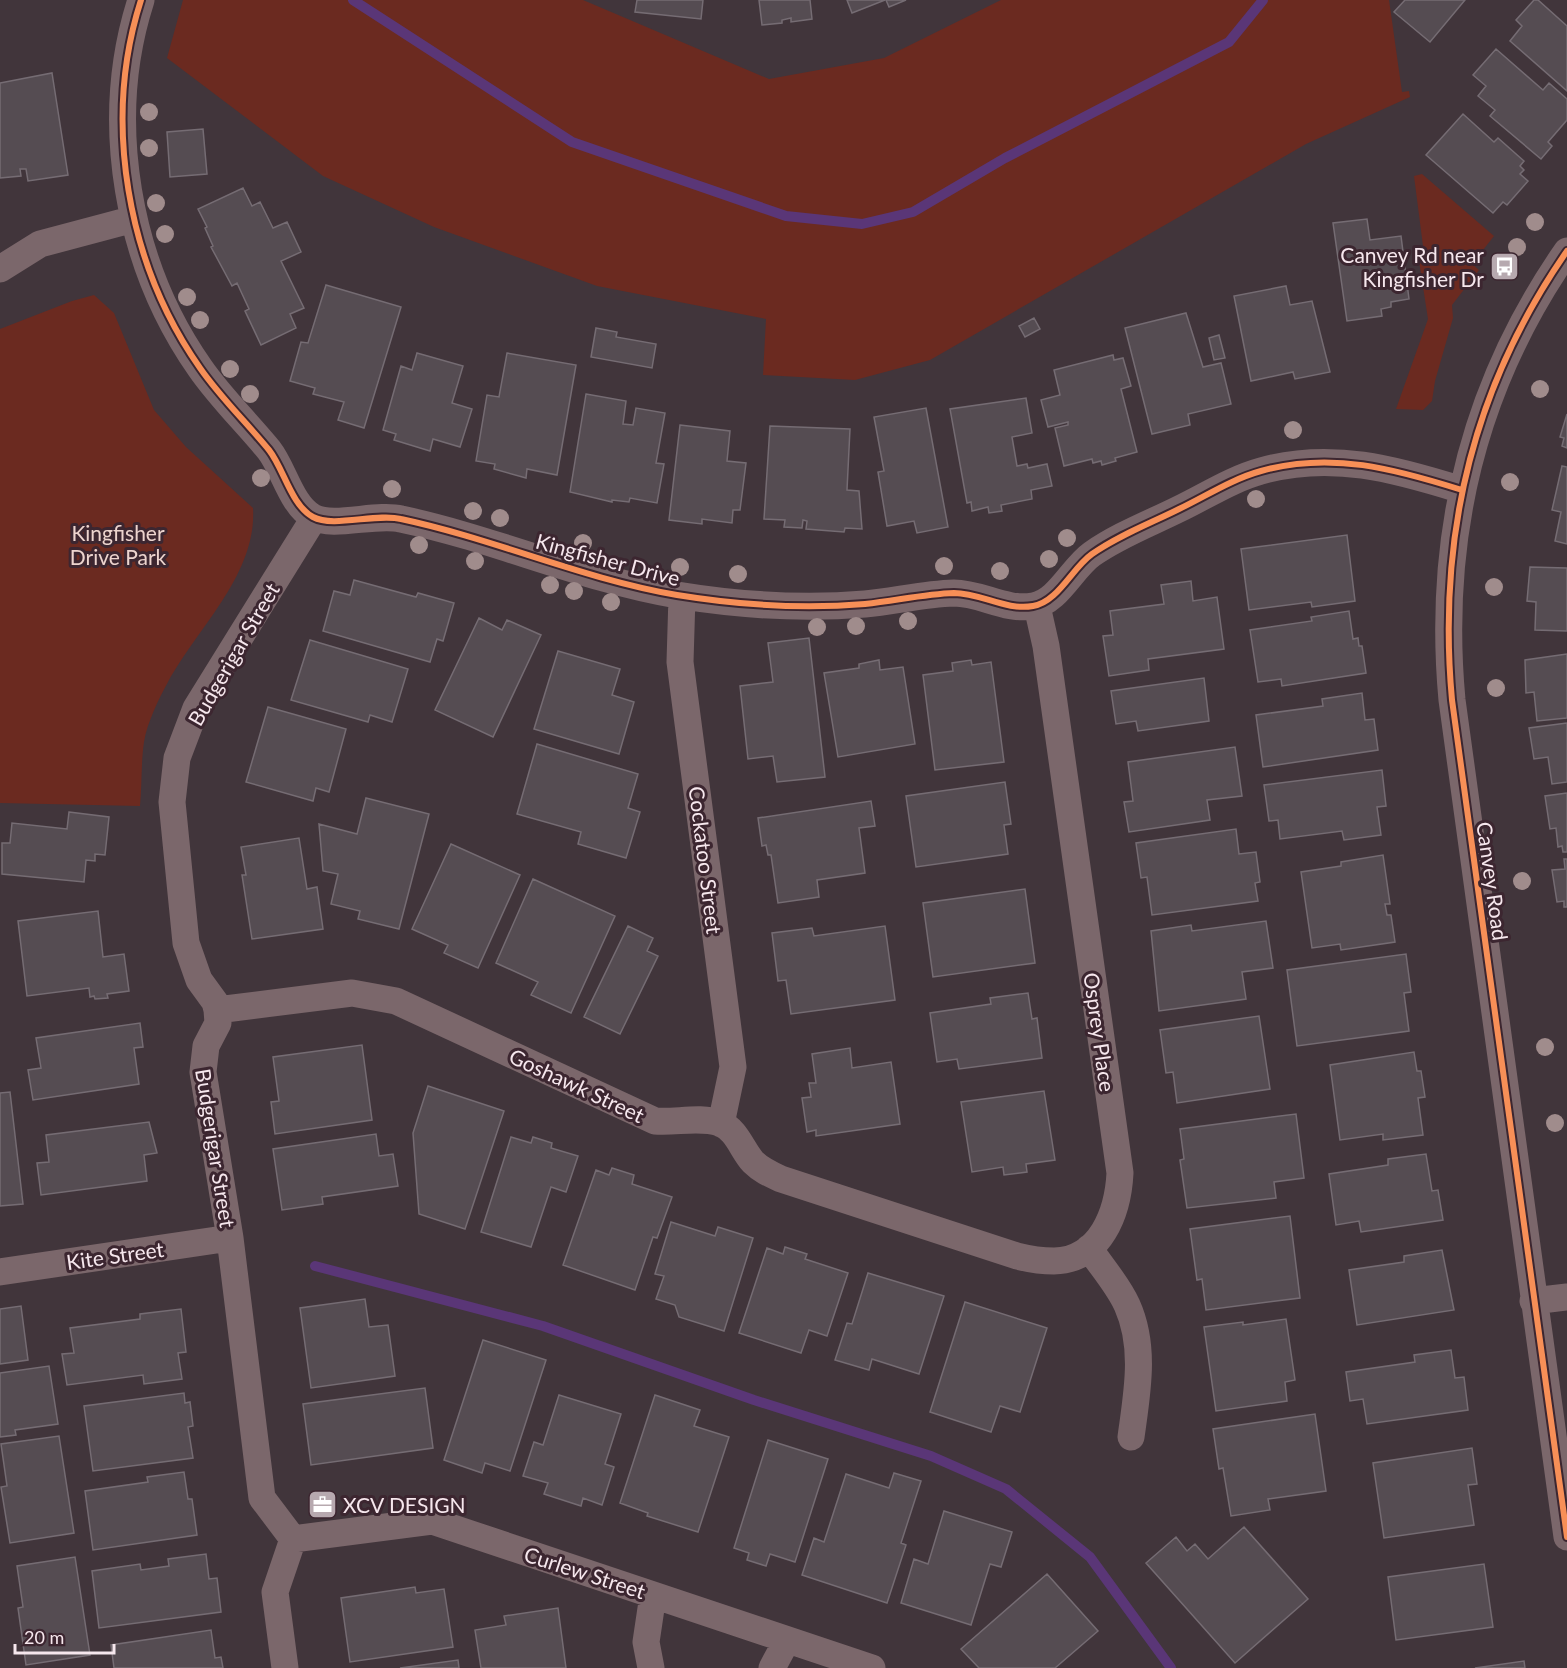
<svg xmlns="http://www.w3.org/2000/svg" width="1567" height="1668" font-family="Lato,sans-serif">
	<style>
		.green { fill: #6b2a20 }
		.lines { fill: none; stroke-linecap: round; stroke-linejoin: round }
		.stream { stroke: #5a3677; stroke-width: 10 }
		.building { fill: #554c52; stroke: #756c73; stroke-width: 1.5 }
		.minor { stroke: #7b676b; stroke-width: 27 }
		.cycleway-casing { stroke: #3c2630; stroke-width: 10 }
		.cycleway { stroke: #f78f57; stroke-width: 6 }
		.tree { fill: #a08c8c }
		.labels { text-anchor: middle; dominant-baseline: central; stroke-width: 6; stroke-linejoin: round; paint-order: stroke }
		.poi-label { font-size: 21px; fill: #f6e7ed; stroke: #3c2630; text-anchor: end }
		.park-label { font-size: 21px; fill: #edd4ce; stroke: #3c2630 }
		.street-label { font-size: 21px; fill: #f6e7ed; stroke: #3c2630 }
	</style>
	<rect width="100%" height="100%" fill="#41353b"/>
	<!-- green -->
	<path class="green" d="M183 0H583L769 79 884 58 1001 0H1389L1402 92 1409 91 1410 97 1306 144 930 360 855 380 763 375 766 319 597 286 434 227 323 176 167 58Z
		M1422 174 1494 236 1472 264 1479 270 1452 305 1453 318 1435 381 1432 401 1423 410 1396 409 1428 319 1417 248 1423 246 1414 176Z
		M94 295 114 313 154 410 186 447 253 508C257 574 198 627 168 682 159 698 147 723 144 742 141 762 142 785 140 806L0 803V329L72 301Z"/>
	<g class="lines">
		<!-- stream -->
		<path class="stream" d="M353 0 572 142 786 216 862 224 913 212 1005 158 1229 42 1263 0
			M315 1266 543 1326 754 1400 931 1456 1006 1489 1090 1557 1171 1668"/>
	</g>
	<!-- building -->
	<path class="building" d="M637 0H703L701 19 635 12Z
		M759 0H810L812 19 791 22V18L782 20V23L762 25Z
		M847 0H885L852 13Z
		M886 0H906L889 7Z
		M1405 0H1465L1430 42 1394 12Z
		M1534 0H1538L1567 26V91L1510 41 1522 26 1516 20Z
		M1496 49 1543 90 1549 83 1567 99V120L1548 142 1552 146 1541 159 1490 116 1495 110 1478 96 1486 86 1473 75Z
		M52 73 68 175 28 181 26 169H20L21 176 0 178V83Z
		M1463 114 1494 142 1498 138 1524 161 1520 166 1524 170 1520 174 1528 181 1507 205 1503 202 1493 213 1426 155Z
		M203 129 207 174 170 177 167 132Z
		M243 188 252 206 260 202 273 228 287 222 301 252 281 261 304 308 290 314 296 328 261 345 245 311 249 309 237 283 232 286 211 247 213 246 205 228 207 227 198 209Z
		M1367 219 1370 240 1401 236 1409 299 1391 302V307L1381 309 1382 316 1347 321 1333 223Z
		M326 285 401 307 364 428 338 420 344 402 313 394 315 388 290 381 301 342 308 343Z
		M1286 286 1290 305 1312 301 1330 372 1295 379 1293 372 1251 381 1234 296Z
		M1186 313 1203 367 1221 363 1231 404 1188 414 1190 425 1152 434 1125 328Z
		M1034 318 1040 329 1025 337 1019 326Z
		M596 328 617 332 616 337 656 344 652 368 591 357Z
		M1219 335 1225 358 1214 360 1209 338Z
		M417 353 463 366 452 403 472 409 460 447 433 439 430 451 394 440 396 434 383 430 401 366 412 370Z
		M507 353 576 365 557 475 527 469 526 478 494 469 495 464 476 461 487 395 499 397Z
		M1113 355 1114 360 1123 358 1131 386 1121 389 1137 452 1115 458 1116 461 1102 465 1101 461 1093 463 1092 459 1064 466 1055 428 1068 425V422L1048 427 1041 400 1060 395 1054 370Z
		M586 394 626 401 623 424 633 425 636 408 665 413 656 463 664 464 657 503 630 498 629 502 612 500V502L570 492Z
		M1026 398 1032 433 1012 437 1017 466 1027 464 1028 468 1047 464 1052 486 1031 490 1032 499 1001 505 1002 511 989 513 988 507 972 511 971 502 967 503 950 409Z
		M926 408 948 527 917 533 914 521 887 526 878 472 884 471 874 417Z
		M1567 414V448L1562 446 1564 438 1560 437Z
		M680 425 730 431 727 461 746 463 740 510H733L732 523 702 519V524L669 520Z
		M770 426 850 429 847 490 859 491 862 529 845 528 844 532 806 529 807 521 803 520 802 528 784 527 785 520 764 519Z
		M1562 466 1567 467V544L1555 541 1561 512 1552 510Z
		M1347 535 1355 601 1312 607 1311 602 1249 610 1241 549Z
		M1530 567 1567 568V631L1535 630 1536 602 1527 601Z
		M354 580 416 597 418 593 454 603 443 641 437 639 430 662 323 631 334 591 350 595Z
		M1191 581 1193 601 1217 597 1224 649 1148 659 1149 670 1109 676 1103 636 1113 635 1110 611 1164 604 1161 585Z
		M1349 611 1353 639 1358 638 1359 646H1362L1366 673 1282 686 1281 679 1258 682 1250 630 1312 621 1311 617Z
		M479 618 502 630 507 620 541 635 493 737 435 710Z
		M809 638 825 777 777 782 773 756 748 759 740 686 773 682 768 643Z
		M310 640 408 669 392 722 370 715 368 722 291 700Z
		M558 651 620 669 612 695 634 702 619 754 534 729Z
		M1567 654V718L1537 721 1534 692 1526 693 1525 660Z
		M879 660 880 670 903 667 915 744 838 757 824 673 859 668V664Z
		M971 660 972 665 991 662 1004 762 935 770 923 675 953 671 952 663Z
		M1204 678 1209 721 1138 731 1136 721 1116 724 1111 691Z
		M1362 693 1365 720 1374 719 1378 750 1263 767 1256 715 1323 706 1322 699Z
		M268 707 346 729 329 792 316 788 313 801 246 782Z
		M1567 723V782L1552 784 1548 757 1534 759 1529 728Z
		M537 744 638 774 628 808 640 812 626 858 578 844 581 832 517 814Z
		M1235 747 1242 796 1207 800 1210 820 1129 832 1124 802 1133 801 1128 762Z
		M1382 770 1386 806 1377 807 1381 835 1344 840 1342 831 1280 839 1278 820 1269 821 1264 785Z
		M1005 782 1011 824 1004 825 1008 854 916 867 906 796Z
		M1567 793V852H1563L1562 846 1558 847 1556 828 1550 829 1545 796Z
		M366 798 429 814 399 929 358 919 360 911 331 904 338 874 323 871 319 824 357 834Z
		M871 801 875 826 859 828 865 873 817 880 819 897 778 903 771 855H768L766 845 762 846 758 818Z
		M69 812 109 817 105 855 95 854V861L86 860 84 882 2 874V843H10L12 823 67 829Z
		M1236 829 1239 854 1256 852 1260 882 1255 883 1258 901 1152 915 1147 877 1141 878 1136 843Z
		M299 838 307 889 317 887 323 929 252 939 242 875H246L241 847Z
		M451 844 520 875 478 968 444 953 448 945 412 929Z
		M1383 855 1390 904H1385L1387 915H1391L1395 942 1341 950 1340 944 1312 948 1301 872 1341 866V862Z
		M1564 859H1567V907H1564V901L1557 902 1552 870 1565 869Z
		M533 879 615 916 571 1013 531 995 538 982 496 963Z
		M1025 889 1035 963 933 977 923 903Z
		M98 911 103 957 124 954 129 991 107 994 108 998 95 999 94 996 90 997 89 988 27 996 18 921Z
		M1266 921 1273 968 1242 972 1246 999 1159 1011 1151 931 1191 925 1192 931Z
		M628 926 653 938 647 951 658 956 620 1034 584 1017Z
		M885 926 895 1000 791 1014 786 980 778 981 772 933 812 928 814 936Z
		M1406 954 1411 992 1404 993 1409 1031 1297 1046 1287 970Z
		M1028 993 1032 1019 1037 1018 1042 1058 959 1069 957 1059 937 1062 930 1013 991 1004 990 998Z
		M1259 1016 1270 1089 1177 1103 1173 1072 1166 1073 1160 1030Z
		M140 1023 143 1047 134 1048 139 1084 33 1100 28 1070 41 1068 36 1038Z
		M362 1045 372 1120 275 1134 271 1102 279 1101 273 1057Z
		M850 1048 852 1068 891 1062 900 1124 816 1136V1130L807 1132 802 1098 811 1097 809 1083H816L812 1054Z
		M1414 1052 1417 1071H1421L1425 1097 1418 1098 1423 1135 1383 1140V1134L1340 1140 1330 1065Z
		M428 1086 504 1111 465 1229 419 1214 413 1133Z
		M1044 1091 1055 1160 1026 1164 1027 1172 1004 1175 1003 1167 972 1172 961 1102Z
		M10 1092 23 1204 0 1206V1093Z
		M1296 1114 1304 1178 1274 1182 1276 1198 1187 1208 1180 1160 1184 1159 1180 1129Z
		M149 1122 157 1153 144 1155 147 1181 41 1195 37 1163 49 1162 46 1135Z
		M376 1134 379 1156 393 1154 398 1186 322 1197 323 1204 282 1210 273 1149Z
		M511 1137 531 1143 533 1137 552 1143 551 1148 578 1156 566 1192 551 1187 531 1247 481 1232Z
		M1426 1154 1432 1191 1438 1190 1443 1220 1361 1232 1359 1221 1336 1225 1329 1174 1388 1165V1159Z
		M612 1168 634 1175 632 1184 672 1197 657 1238 653 1237 635 1290 563 1265 596 1170 609 1175Z
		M1290 1216 1300 1298 1206 1310 1202 1279 1197 1280 1190 1229Z
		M671 1222 715 1236 718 1227 753 1238 724 1331 679 1317 675 1305 656 1299 664 1276 655 1274Z
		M785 1247 807 1254 805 1259 848 1273 827 1336 809 1330 801 1353 739 1333 767 1248 783 1254Z
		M1442 1250 1454 1310 1357 1325 1349 1270 1404 1262V1256Z
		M868 1273 944 1296 919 1374 872 1359 869 1370 835 1360 847 1323 852 1324Z
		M365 1299 369 1327 388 1325 395 1376 311 1388 300 1308Z
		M965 1302 1047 1328 1020 1412 1000 1406 991 1432 930 1412Z
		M21 1306 28 1360 0 1364V1309Z
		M181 1309 186 1352 178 1353 182 1379 144 1384 143 1375 67 1385 62 1354 74 1353 70 1328 140 1319V1314Z
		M1286 1319 1295 1380 1285 1382 1287 1401 1216 1411 1204 1327 1243 1322V1325Z
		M483 1340 546 1360 510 1471 485 1463 482 1473 444 1460Z
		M1451 1350 1455 1378 1464 1377 1468 1410 1367 1424 1363 1399 1350 1401 1346 1372 1415 1362 1414 1355Z
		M49 1366 58 1424 15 1430 16 1435 0 1437V1373Z
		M425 1388 433 1448 311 1465 303 1404Z
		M184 1393 185 1403 190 1402 193 1426 188 1427 193 1458 93 1471 84 1406Z
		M559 1395 621 1414 605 1464 614 1467 602 1505 583 1498 581 1506 544 1494 548 1483 523 1476 534 1442 543 1445Z
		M655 1395 700 1410 694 1426 729 1437 698 1532 647 1516 648 1513 620 1503Z
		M1315 1414 1326 1491 1268 1499 1270 1510 1231 1516 1223 1468 1219 1469 1213 1429Z
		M59 1436 74 1533 10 1543 1 1487 7 1486 1 1444Z
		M768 1440 828 1459 795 1562 770 1554 766 1566 747 1560 749 1553 734 1548Z
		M1472 1448 1477 1484 1468 1485 1474 1525 1384 1538 1373 1463Z
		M184 1472 188 1499H192L197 1535 93 1550 85 1491 148 1482 147 1477Z
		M894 1473 921 1481 901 1543 906 1545 887 1603 802 1575 814 1538 824 1542 846 1474 889 1488Z
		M944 1511 1012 1532 1001 1567 990 1564 971 1625 901 1603 914 1559 928 1564Z
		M1244 1527 1308 1599 1235 1663 1146 1563 1176 1537 1187 1551 1195 1544 1208 1559Z
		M206 1554 209 1579 217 1578 221 1612 99 1628 92 1571 140 1564 141 1570 169 1566 168 1559Z
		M75 1557 90 1655 26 1665 18 1608 23 1607 17 1566Z
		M1484 1564 1493 1627 1396 1640 1388 1577Z
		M1047 1574 1098 1631 1055 1668H979L961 1649Z
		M415 1587 416 1593 444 1589 453 1647 350 1662 341 1598Z
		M558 1608 566 1668H481L475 1630 506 1625 504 1616Z
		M211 1630 215 1658 221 1657 223 1668H114L111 1645Z
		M458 1660 459 1668H400Z
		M1524 1661 1525 1668H1475Z"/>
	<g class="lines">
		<!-- minor -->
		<path class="minor" d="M141 0C102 121 127 264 200 368 220 397 246 422 269 450 284 469 291 505 313 517 333 528 376 513 401 519 495 539 583 579 677 595 738 605 804 609 865 604 895 601 924 594 954 593 981 593 1006 611 1033 606 1058 602 1072 568 1092 554 1119 535 1151 523 1179 509 1206 496 1232 479 1261 471 1331 451 1395 469 1462 490
			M1567 251C1473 386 1437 537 1452 700L1567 1537
			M0 269 40 244 134 219
			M682 596 680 662 733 1067 721 1124
			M217 1010 352 993 396 1001 655 1121C675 1123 700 1116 720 1123 737 1130 742 1150 753 1162 761 1170 770 1174 781 1179L1017 1256C1029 1259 1042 1261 1054 1261 1101 1260 1118 1212 1120 1173L1046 646 1037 606
			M1089 1248C1101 1266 1118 1285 1127 1305 1146 1347 1137 1393 1131 1437
			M0 1272 230 1238
			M1533 1301 1567 1297
			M293 1539 432 1521 872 1668
			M285 1668 275 1592 293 1539 262 1498 230 1238 203 1072 206 1046 218 1023 217 1010 215 1002 199 980 186 943 172 802 177 758 196 708 314 518
			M651 1668 646 1642 653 1595
			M772 1668 787 1640"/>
		<defs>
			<path id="cycleway" d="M141 0C102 121 127 264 200 368 220 397 246 422 269 450 284 469 291 505 313 517 333 528 376 513 401 519 495 539 583 579 677 595 738 605 804 609 865 604 895 601 924 594 954 593 981 593 1006 611 1033 606 1058 602 1072 568 1092 554 1119 535 1151 523 1179 509 1206 496 1232 479 1261 471 1331 451 1395 469 1462 490
				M1567 251C1473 386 1437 537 1452 700L1567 1537"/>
		</defs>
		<!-- cycleway casing -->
		<use href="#cycleway" class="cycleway-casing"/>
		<!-- cycleway -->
		<use href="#cycleway" class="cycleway"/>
	</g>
	<!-- trees -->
	<g class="tree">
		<circle cx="149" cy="112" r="9"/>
		<circle cx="149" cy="148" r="9"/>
		<circle cx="156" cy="203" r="9"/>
		<circle cx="1535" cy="222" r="9"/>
		<circle cx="165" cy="234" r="9"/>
		<circle cx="1517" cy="247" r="9"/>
		<circle cx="187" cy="297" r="9"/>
		<circle cx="200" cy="320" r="9"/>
		<circle cx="230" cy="369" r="9"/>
		<circle cx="1540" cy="389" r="9"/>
		<circle cx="250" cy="394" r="9"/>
		<circle cx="1293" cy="430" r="9"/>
		<circle cx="261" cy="478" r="9"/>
		<circle cx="1510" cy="482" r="9"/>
		<circle cx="392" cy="489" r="9"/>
		<circle cx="1256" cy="499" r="9"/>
		<circle cx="473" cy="511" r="9"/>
		<circle cx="500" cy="518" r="9"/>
		<circle cx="1067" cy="538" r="9"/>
		<circle cx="583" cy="543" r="9"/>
		<circle cx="419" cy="545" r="9"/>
		<circle cx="1049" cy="559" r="9"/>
		<circle cx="475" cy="561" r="9"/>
		<circle cx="944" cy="566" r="9"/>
		<circle cx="680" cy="567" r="9"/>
		<circle cx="1000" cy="571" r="9"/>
		<circle cx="738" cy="574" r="9"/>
		<circle cx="550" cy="585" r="9"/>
		<circle cx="1494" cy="587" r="9"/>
		<circle cx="574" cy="591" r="9"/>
		<circle cx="611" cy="602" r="9"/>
		<circle cx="908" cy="621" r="9"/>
		<circle cx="856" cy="626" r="9"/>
		<circle cx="817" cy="627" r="9"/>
		<circle cx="1496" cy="688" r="9"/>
		<circle cx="1522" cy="881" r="9"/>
		<circle cx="1545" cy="1047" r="9"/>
		<circle cx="1555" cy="1123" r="9"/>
	</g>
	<!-- icons -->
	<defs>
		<symbol id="bus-square" viewBox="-11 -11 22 22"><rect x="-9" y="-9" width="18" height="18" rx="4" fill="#b7a9af" stroke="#3c2630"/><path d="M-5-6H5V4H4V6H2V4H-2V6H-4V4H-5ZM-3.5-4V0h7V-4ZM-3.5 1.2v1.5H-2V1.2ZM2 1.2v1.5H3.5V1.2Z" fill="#fff"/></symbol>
		<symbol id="office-square" viewBox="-11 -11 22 22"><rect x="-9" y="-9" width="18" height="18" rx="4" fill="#b7a9af" stroke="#3c2630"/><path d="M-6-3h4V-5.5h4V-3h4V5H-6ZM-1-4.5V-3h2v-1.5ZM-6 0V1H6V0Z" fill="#fff"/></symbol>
	</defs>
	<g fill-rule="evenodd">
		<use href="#bus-square" x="1488" y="250" width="33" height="33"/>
		<use href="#office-square" x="306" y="1488" width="33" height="33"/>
	</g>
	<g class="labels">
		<!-- poi labels -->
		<g class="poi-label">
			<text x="1484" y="254">Canvey Rd near<tspan x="1484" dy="24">Kingfisher Dr</tspan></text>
			<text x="343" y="1504" text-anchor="start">XCV DESIGN</text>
		</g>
		<!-- park labels -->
		<g class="park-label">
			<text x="118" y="532">Kingfisher<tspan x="118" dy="24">Drive Park</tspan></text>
		</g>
		<!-- street labels -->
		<g class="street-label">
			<text transform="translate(608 559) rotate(15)">Kingfisher Drive</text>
			<text transform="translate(233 654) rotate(-60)">Budgerigar Street</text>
			<text transform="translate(706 860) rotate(83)">Cockatoo Street</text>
			<text transform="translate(1493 881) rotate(82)">Canvey Road</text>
			<text transform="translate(1100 1032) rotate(82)">Osprey Place</text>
			<text transform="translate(577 1085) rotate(25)">Goshawk Street</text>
			<text transform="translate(216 1148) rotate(81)">Budgerigar Street</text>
			<text transform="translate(115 1255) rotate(-8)">Kite Street</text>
			<text transform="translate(585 1572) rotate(18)">Curlew Street</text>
		</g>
	</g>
	<!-- scale -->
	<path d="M15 1644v9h99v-9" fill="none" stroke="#f6e7ed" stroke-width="3"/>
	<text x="24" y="1644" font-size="18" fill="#f6e7ed" stroke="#3c2630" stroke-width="4.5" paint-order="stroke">20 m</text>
</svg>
